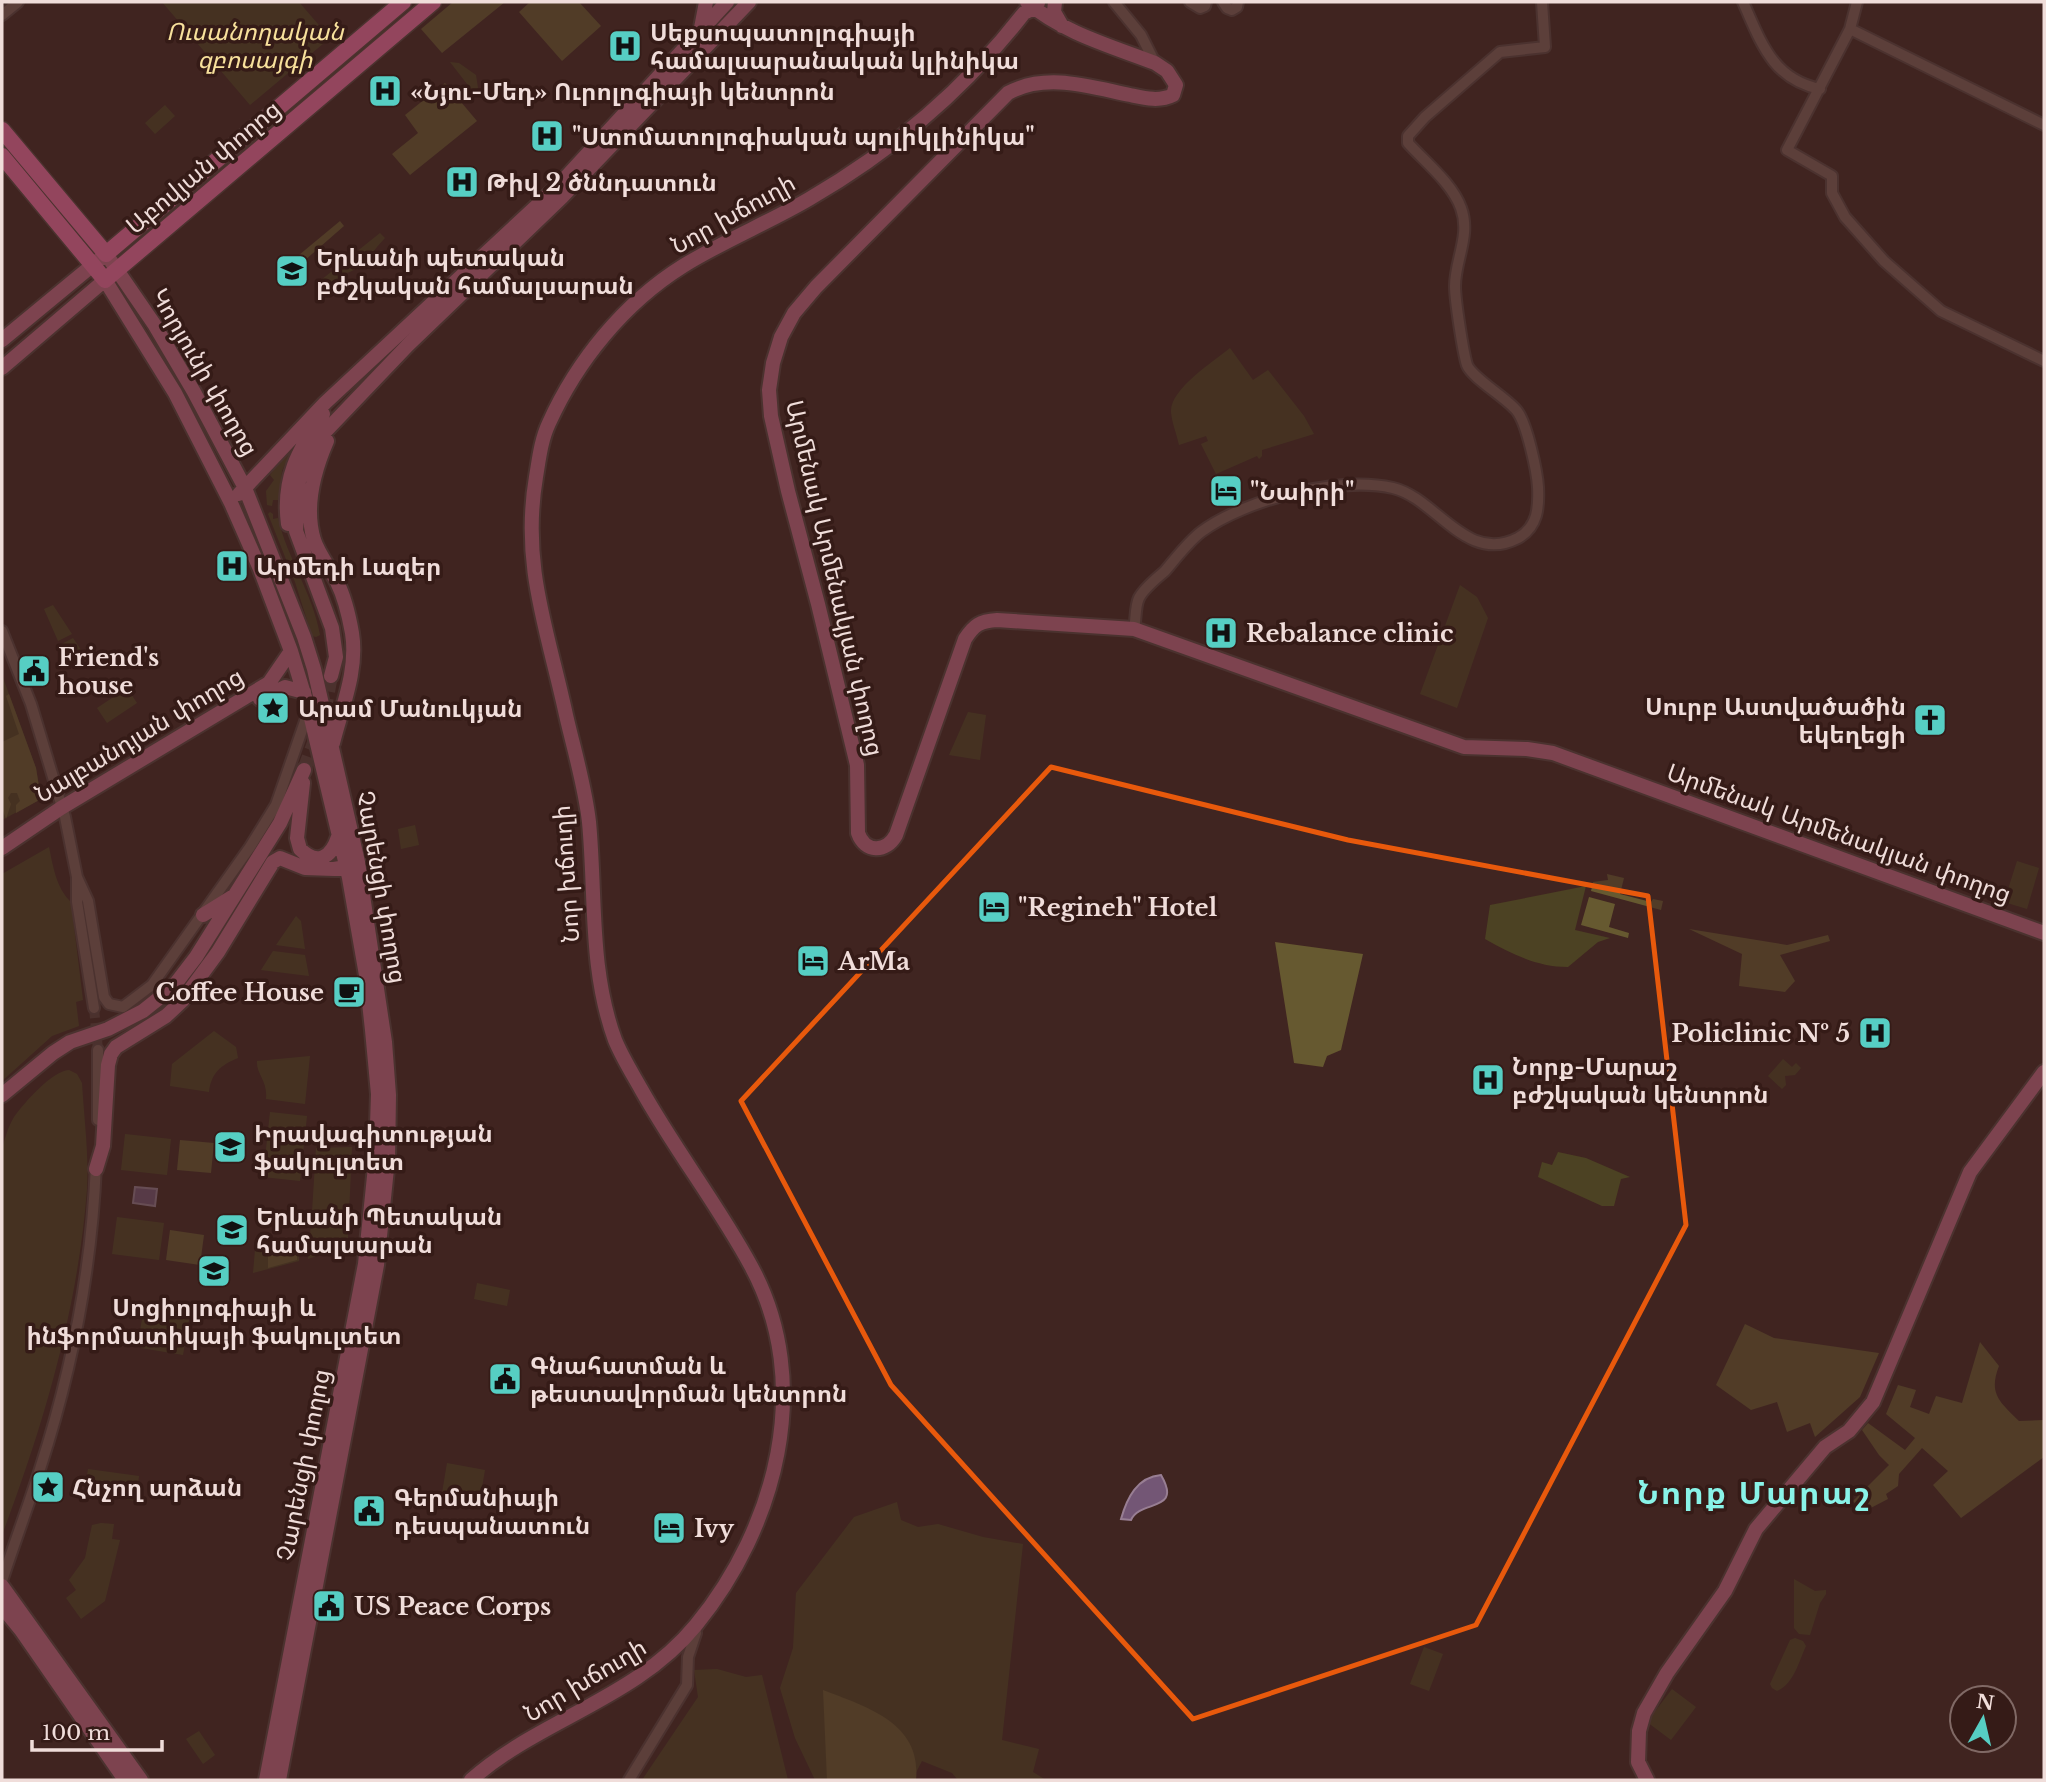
<svg xmlns="http://www.w3.org/2000/svg" width="2046" height="1782" font-family="'Libre Baskerville','Noto Sans Armenian',serif">
	<style>
		.green { fill: #4c4223 }
		.forest { fill: #665930 }
		.water { fill: #735675; stroke: #987e93; stroke-width: 2 }
		.lines { fill: none; stroke-linecap: round; stroke-linejoin: round }
		.minor-tunnel { stroke: #5a413d; stroke-width: 10; stroke-dasharray: 10 5; stroke-linecap: butt }
		.major-tunnel { stroke: #5a413d; stroke-width: 14; stroke-dasharray: 14 7; stroke-linecap: butt }
		.minor-casing { stroke: #5a4340; stroke-width: 14 }
		.major-casing { stroke: #5a4340; stroke-width: 18 }
		.highway-casing { stroke: #5a4340; stroke-width: 19 }
		.minor { stroke: #7e5f5a; stroke-width: 10 }
		.major { stroke: #c76888; stroke-width: 14 }
		.highway { stroke: #f86ea7; stroke-width: 16 }
		.marked { fill: none; stroke: #e8590c; stroke-width: 5; stroke-linejoin: round }
		.labels { text-anchor: middle; dominant-baseline: central; stroke-width: 7; stroke-linejoin: round; paint-order: stroke }
		.park-label { font-size: 24px; font-style: italic; fill: #f8e19c; stroke: #351b17 }
		.poi-label { font-size: 24px; font-weight: bold; fill: #f0ddda; stroke: #351b17; text-anchor: start }
		.street-label { font-size: 24px; fill: #f0ddda; stroke: #351b17 }
		.district-label { font-size: 32px; font-weight: bold; letter-spacing: 2px; fill: #89f3e8; stroke: #351b17 }
	</style>
	<rect width="100%" height="100%" fill="#402521"/>
	<!-- green -->
	<path class="green" d="M162 2H299L330 38 250 105Z
		M385 26 388 30 246 151 242 146Z
		M450 62 459 63 476 75 478 88 474 93Z
		M165 105 175 116 155 134 145 123Z
		M380 233 385 238C374 249 360 272 345 273L343 280 330 291 321 280Z
		M1230 348 1253 380 1268 370 1304 416 1314 434 1262 450V456L1259 459 1257 456 1216 474 1201 444 1208 441 1206 436 1179 445C1177 435 1172 423 1171 412 1170 389 1213 362 1230 348Z
		M297 438 282 471 279 500H273L272 506 267 505 266 491 274 480 270 475Z
		M270 512 273 514V519L278 518C287 558 313 594 320 635L316 637 312 636 295 582 268 514Z
		M1460 585 1477 597 1488 618 1457 708 1420 694Z
		M53 605 72 634 58 641 44 609Z
		M73 638 83 653 67 663 60 645Z
		M2 675 36 768 41 799 2 820Z
		M127 688 137 703 107 723 97 708Z
		M968 712 986 715 980 760 949 755Z
		M415 825 419 845 401 849 398 829Z
		M49 847C53 866 56 888 71 902L83 1000 76 1002 79 1026 52 1036 2 1081V874Z
		M2017 861 2039 868 2027 909 2004 902Z
		M1586 886 1575 930 1610 938 1598 942 1568 967C1537 967 1512 954 1485 939L1490 905Z
		M388 907 394 945 385 946 380 908Z
		M296 916 301 921 305 949 276 945Z
		M273 951 305 955 309 976 261 970Z
		M214 1031 236 1047 238 1058C221 1065 211 1073 209 1092L170 1086 172 1064Z
		M310 1056 305 1104 266 1099C268 1081 256 1074 257 1061Z
		M1783 1059 1792 1067 1796 1063 1801 1068 1795 1075 1785 1076 1786 1085 1782 1089 1768 1076Z
		M69 1070 77 1074 82 1083C84 1118 89 1154 87 1189 78 1308 44 1424 2 1535V1149C5 1138 8 1127 14 1117 24 1103 52 1071 69 1070Z
		M270 1112 307 1116 300 1181 263 1177Z
		M125 1134 171 1139 167 1175 121 1170Z
		M352 1147 349 1214 312 1212 316 1148Z
		M1558 1152 1586 1158 1630 1177 1621 1179 1614 1206H1602L1538 1177 1542 1162 1552 1165Z
		M117 1217 164 1223 159 1260 112 1254Z
		M311 1223 349 1224 347 1246 308 1259Z
		M299 1247V1261L253 1273 255 1250Z
		M477 1283 510 1290 507 1306 474 1299Z
		M144 1307 190 1314 183 1355 141 1348 138 1343Z
		M447 1463 485 1470 480 1499 442 1493Z
		M88 1469 139 1476 136 1501 84 1493Z
		M897 1502 901 1520 918 1527 938 1524 983 1537 1023 1544 1002 1740 1039 1749 1033 1772 1046 1780H958L952 1773 922 1761 912 1780H815L795 1738 780 1688 793 1648 796 1593 854 1517Z
		M101 1523 114 1524 112 1539 120 1540 105 1601 81 1619 66 1598 76 1590 69 1580 85 1558 92 1525Z
		M1794 1579 1815 1591 1826 1590V1594L1820 1603 1810 1635 1799 1634 1794 1628Z
		M1795 1638 1803 1641 1806 1646C1799 1661 1794 1684 1777 1691L1772 1688 1770 1684 1790 1640Z
		M1424 1647 1443 1654 1429 1691 1410 1684Z
		M717 1669 746 1677 762 1675 788 1780H642L698 1697 694 1670Z
		M1672 1689 1696 1707 1671 1740 1647 1722Z
		M199 1731 215 1755 203 1764 186 1739Z"/>
	<!-- forest -->
	<path class="forest" d="M453 2H505L442 53 421 29Z
		M530 2H579L601 26 562 61 519 12Z
		M445 83 477 121 410 175 392 154 418 133 405 115Z
		M340 221 344 226 304 261 299 255Z
		M9 694 36 768 41 799 16 813V805L20 801 17 793H11L8 798 11 804 6 819 2 808V742L19 734 6 696Z
		M1607 874 1624 878 1620 894 1651 902 1653 899 1663 901 1661 910 1591 891 1593 882 1608 880Z
		M1589 897 1615 904 1609 927 1629 933 1628 938 1581 925Z
		M1689 929 1787 945 1828 935 1830 941 1780 955 1795 981 1785 992 1739 986 1742 954Z
		M1275 942 1363 954 1341 1050 1327 1056 1323 1067 1294 1063Z
		M180 1140 214 1143 211 1173 177 1170Z
		M170 1230 204 1235 200 1265 166 1260Z
		M297 1249V1260L268 1268V1252Z
		M1745 1324 1774 1338 1879 1353 1860 1397 1815 1437 1810 1423 1787 1432 1777 1402 1751 1410 1716 1385Z
		M1980 1342 1999 1366C1988 1394 2000 1402 2019 1421L2044 1420V1457L1961 1518 1933 1485 1948 1471 1922 1448 1899 1474 1898 1486 1886 1494 1888 1499 1863 1512 1853 1501 1889 1465 1879 1455 1862 1430 1868 1423 1905 1450 1915 1438 1886 1414 1898 1385 1916 1390 1910 1407 1929 1414 1936 1396 1962 1403Z
		M823 1690C867 1707 922 1723 916 1780H827Z"/>
	<!-- water -->
	<path class="water" d="M135 1187 157 1189 155 1206 133 1203Z
		M1161 1475C1183 1513 1140 1499 1131 1520L1121 1519C1127 1498 1137 1477 1161 1475Z"/>
	<g class="lines">
		<!-- minor-tunnel -->
		<path class="minor-tunnel" d="M94 1008 98 1050"/>
		<!-- major-tunnel -->
		<path class="major-tunnel" d="M324 712 331 676
			M304 770 318 732"/>
		<defs>
			<path id="minor" d="M1114 2 1141 35 1155 63
				M1190 2 1200 8 1205 6 1206 2
				M1223 2 1227 8 1232 10 1237 7 1238 2
				M1743 2C1761 42 1772 79 1820 89
				M2 15 18 2
				M1850 29 1857 2
				M2044 125 1850 29 1787 150 1832 176V193L1845 217 1884 261 1941 311 2044 361
				M1134 629C1136 620 1135 606 1139 598 1144 588 1157 578 1165 571 1176 558 1188 542 1201 532 1245 499 1339 476 1393 488 1436 498 1466 565 1518 538 1538 527 1539 507 1538 487 1537 471 1527 424 1517 411 1507 398 1472 378 1467 365 1463 352 1455 300 1455 286 1455 260 1471 235 1461 208 1452 183 1425 162 1408 143V136L1425 117 1500 52 1545 47 1542 2
				M2 631 31 704 65 817 77 877V902L94 1008
				M77 877 88 901 104 997 109 1004 123 1007 152 985 250 847 276 805 309 710
				M98 1050V1120
				M2 1581C14 1544 28 1507 40 1469 72 1370 92 1268 96 1164
				M629 1780 687 1685 688 1657 696 1633 695 1627"/>
			<path id="major" d="M1027 2C1063 33 1111 46 1155 63L1167 71 1176 85 1173 95C1159 102 1144 98 1130 95 1091 87 1046 72 1008 93L816 287 794 313 781 337 773 363 769 390 771 416 788 491 818 604 857 765 858 833C865 853 886 853 896 835L965 639C974 625 980 621 997 620L1134 629 1464 747 1527 749 1553 753 2044 933
				M1055 2 1054 12 1062 26
				M701 28 706 2
				M2 340 106 254 154 324 194 392 245 488 304 637 314 669 358 862 385 1042 389 1095 388 1159 377 1265 279 1780
				M2 368 105 280 175 393 231 503 260 569 291 651 309 710 349 878 366 975 372 1030 378 1094 376 1157 365 1264 266 1780
				M327 441C314 471 304 507 314 540 319 555 330 568 337 582 345 598 349 616 352 633 358 670 342 707 333 743
				M239 494 325 403 557 187 727 2
				M288 524C282 479 298 450 323 414
				M331 676 336 657 332 628 296 531 299 481 306 462 323 434 408 345 562 197 749 2
				M260 699 285 687 304 692
				M303 783 297 838 300 849C317 866 331 858 338 837
				M2 848 61 808 269 683 291 651
				M203 915 232 897
				M2 1095 53 1053 70 1042 108 1029 143 1011 173 987 196 957 280 823 304 770
				M96 1169 103 1146 108 1065 111 1054 116 1047 166 1016 182 1001 218 952 273 862 280 858 305 868 334 869 346 867
				M2 1586 141 1780
				M2 1607 21 1630 125 1780
				M471 1780C538 1720 636 1699 696 1625 776 1527 815 1384 751 1266 718 1205 675 1150 641 1089 632 1073 622 1057 615 1040 589 969 596 896 589 822 585 786 574 750 566 715 548 631 521 565 536 477 539 459 541 440 549 423 577 361 624 303 683 266 723 241 768 223 809 199 892 151 966 88 1024 13L1034 8 1038 3
				M1647 1780 1638 1762 1639 1731 1644 1713 1667 1673 1725 1591 1756 1529 1825 1447 1849 1431 1873 1402 1970 1172 2044 1072"/>
			<path id="highway" d="M2 130 106 254 403 2
				M2 156 105 280 433 2"/>
		</defs>
		<!-- minor casing -->
		<use href="#minor" class="minor-casing"/>
		<!-- major casing -->
		<use href="#major" class="major-casing"/>
		<!-- highway casing -->
		<use href="#highway" class="highway-casing"/>
		<!-- minor -->
		<use href="#minor" class="minor"/>
		<!-- major -->
		<use href="#major" class="major"/>
		<!-- highway -->
		<use href="#highway" class="highway"/>
	</g>
	<!-- marked area -->
	<path d="M0 0H2046V1782H0ZM1051 767 1348 840 1648 896 1686 1225 1476 1625 1193 1719 891 1385 741 1101Z" fill="#402521" fill-opacity=".55" fill-rule="evenodd"/>
	<path class="marked" d="M1051 767 1348 840 1648 896 1686 1225 1476 1625 1193 1719 891 1385 741 1101Z"/>
	<!-- icons -->
	<defs>
		<symbol id="hospital-square" viewBox="-11 -11 22 22"><rect x="-9" y="-9" width="18" height="18" rx="4" fill="#56cec3" stroke="#351b17"/><path d="M-5-5h3v3.5h4V-5h3V5h-3V1.5h-4V5h-3Z" fill="#111"/></symbol>
		<symbol id="university-square" viewBox="-11 -11 22 22"><rect x="-9" y="-9" width="18" height="18" rx="4" fill="#56cec3" stroke="#351b17"/><path d="M0-5L7-2L0 1L-7-2ZM-4 1L0 2.5L4 1V4Q0 6-4 4Z" fill="#111"/></symbol>
		<symbol id="hotel-square" viewBox="-11 -11 22 22"><rect x="-9" y="-9" width="18" height="18" rx="4" fill="#56cec3" stroke="#351b17"/><path d="M-6-4.5h1.5V1H6V5H4.5V3h-9V5H-6ZM-4 0a1.8 1.8 0 1 1 3.6 0ZM.5 0V-2.5h3Q6-2.5 6 0Z" fill="#111"/></symbol>
		<symbol id="civic-square" viewBox="-11 -11 22 22"><rect x="-9" y="-9" width="18" height="18" rx="4" fill="#56cec3" stroke="#351b17"/><path d="M-.6-6.5H3V-4.5H.6V-3L4-1V1h2V6H-6V1h2V-1L-.6-3ZM-1.2 2.5V6h2.4V2.5Z" fill="#111"/></symbol>
		<symbol id="sight-square" viewBox="-11 -11 22 22"><rect x="-9" y="-9" width="18" height="18" rx="4" fill="#56cec3" stroke="#351b17"/><path d="M0-6L1.8-2.2L6-1.7L2.9 1.2L3.7 5.4L0 3.3L-3.7 5.4L-2.9 1.2L-6-1.7L-1.8-2.2Z" fill="#111"/></symbol>
		<symbol id="church-square" viewBox="-11 -11 22 22"><rect x="-9" y="-9" width="18" height="18" rx="4" fill="#56cec3" stroke="#351b17"/><path d="M-1.2-6h2.4v3.5h3.3v2.4h-3.3V6h-2.4V-.1h-3.3v-2.4h3.3Z" fill="#111"/></symbol>
		<symbol id="cafe-square" viewBox="-11 -11 22 22"><rect x="-9" y="-9" width="18" height="18" rx="4" fill="#56cec3" stroke="#351b17"/><path d="M-5.5-4.5H6V0H3Q3 3.5 0 3.5H-2.5Q-5.5 3.5-5.5 0ZM3-3.2v2h1.7v-2ZM-6 4.5H4V6H-6Z" fill="#111"/></symbol>
	</defs>
	<g fill-rule="evenodd">
		<use href="#hospital-square" x="606" y="27" width="38" height="38"/>
		<use href="#hospital-square" x="366" y="72" width="38" height="38"/>
		<use href="#hospital-square" x="528" y="117" width="38" height="38"/>
		<use href="#hospital-square" x="443" y="163" width="38" height="38"/>
		<use href="#university-square" x="273" y="252" width="38" height="38"/>
		<use href="#hotel-square" x="1207" y="472" width="38" height="38"/>
		<use href="#hospital-square" x="213" y="547" width="38" height="38"/>
		<use href="#hospital-square" x="1202" y="614" width="38" height="38"/>
		<use href="#civic-square" x="15" y="652" width="38" height="38"/>
		<use href="#sight-square" x="254" y="689" width="38" height="38"/>
		<use href="#church-square" x="1911" y="701" width="38" height="38"/>
		<use href="#hotel-square" x="975" y="888" width="38" height="38"/>
		<use href="#hotel-square" x="794" y="942" width="38" height="38"/>
		<use href="#cafe-square" x="330" y="973" width="38" height="38"/>
		<use href="#hospital-square" x="1856" y="1014" width="38" height="38"/>
		<use href="#hospital-square" x="1469" y="1061" width="38" height="38"/>
		<use href="#university-square" x="211" y="1128" width="38" height="38"/>
		<use href="#university-square" x="213" y="1211" width="38" height="38"/>
		<use href="#university-square" x="195" y="1252" width="38" height="38"/>
		<use href="#civic-square" x="486" y="1360" width="38" height="38"/>
		<use href="#sight-square" x="29" y="1468" width="38" height="38"/>
		<use href="#civic-square" x="350" y="1492" width="38" height="38"/>
		<use href="#hotel-square" x="650" y="1509" width="38" height="38"/>
		<use href="#civic-square" x="310" y="1587" width="38" height="38"/>
	</g>
	<g class="labels">
		<!-- park labels -->
		<g class="park-label">
			<text x="255" y="31">Ուսանողական<tspan x="255" dy="28">զբոսայգի</tspan></text>
		</g>
		<!-- poi labels -->
		<g class="poi-label">
			<text x="650" y="32">Սեքսոպատոլոգիայի<tspan x="650" dy="28">համալսարանական կլինիկա</tspan></text>
			<text x="410" y="91">«Նյու-Մեդ» Ուրոլոգիայի կենտրոն</text>
			<text x="572" y="136">"Ստոմատոլոգիական պոլիկլինիկա"</text>
			<text x="486" y="182">Թիվ 2 ծննդատուն</text>
			<text x="316" y="257">Երևանի պետական<tspan x="316" dy="28">բժշկական համալսարան</tspan></text>
			<text x="1250" y="491">"Նաիրի"</text>
			<text x="256" y="566">Արմեդի Լազեր</text>
			<text x="1246" y="633">Rebalance clinic</text>
			<text x="58" y="657">Friend's<tspan x="58" dy="28">house</tspan></text>
			<text x="1906" y="706" text-anchor="end">Սուրբ Աստվածածին<tspan x="1906" dy="28">եկեղեցի</tspan></text>
			<text x="298" y="708">Արամ Մանուկյան</text>
			<text x="1018" y="907">"Regineh" Hotel</text>
			<text x="838" y="961">ArMa</text>
			<text x="324" y="992" text-anchor="end">Coffee House</text>
			<text x="1850" y="1033" text-anchor="end">Policlinic № 5</text>
			<text x="1512" y="1066">Նորք-Մարաշ<tspan x="1512" dy="28">բժշկական կենտրոն</tspan></text>
			<text x="254" y="1133">Իրավագիտության<tspan x="254" dy="28">ֆակուլտետ</tspan></text>
			<text x="256" y="1216">Երևանի Պետական<tspan x="256" dy="28">համալսարան</tspan></text>
			<text x="214" y="1307" text-anchor="middle">Սոցիոլոգիայի և<tspan x="214" dy="28">ինֆորմատիկայի ֆակուլտետ</tspan></text>
			<text x="530" y="1365">Գնահատման և<tspan x="530" dy="28">թեստավորման կենտրոն</tspan></text>
			<text x="72" y="1487">Հնչող արձան</text>
			<text x="394" y="1497">Գերմանիայի<tspan x="394" dy="28">դեսպանատուն</tspan></text>
			<text x="694" y="1528">Ivy</text>
			<text x="354" y="1606">US Peace Corps</text>
		</g>
		<!-- street labels -->
		<g class="street-label">
			<text transform="translate(203 167) rotate(-40)">Աբովյան փողոց</text>
			<text transform="translate(733 214) rotate(-29)">Նոր խճուղի</text>
			<text transform="translate(205 372) rotate(60)">Կորյունի փողոց</text>
			<text transform="translate(835 578) rotate(77)">Արմենակ Արմենակյան փողոց</text>
			<text transform="translate(139 735) rotate(-31)">Նալբանդյան փողոց</text>
			<text transform="translate(1839 833) rotate(20)">Արմենակ Արմենակյան փողոց</text>
			<text transform="translate(566 874) rotate(-94)">Նոր խճուղի</text>
			<text transform="translate(382 887) rotate(80)">Չարենցի փողոց</text>
			<text transform="translate(303 1465) rotate(-79)">Չարենցի փողոց</text>
			<text transform="translate(585 1680) rotate(-31)">Նոր խճուղի</text>
		</g>
		<!-- district labels -->
		<g class="district-label">
			<text x="1754" y="1493">Նորք Մարաշ</text>
		</g>
	</g>
	<!-- border -->
	<rect width="2046" height="1782" fill="none" stroke="#f0ddda" stroke-width="7"/>
	<!-- north arrow -->
	<g transform="translate(1983 1719) rotate(8)"><circle r="33" fill="#351b17" stroke="#806965" stroke-width="2"/>
	<path d="M0-5L12 26L0 18L-12 26Z" fill="#56cec3"/>
	<text y="-10" font-size="19" font-weight="bold" text-anchor="middle" fill="#f0ddda">N</text>
	</g>
	<!-- scale -->
	<path d="M32 1740v10h130v-10" fill="none" stroke="#f0ddda" stroke-width="3.5"/>
	<text x="42" y="1740" font-size="21" fill="#f0ddda" stroke="#351b17" stroke-width="5" paint-order="stroke">100 m</text>
</svg>
